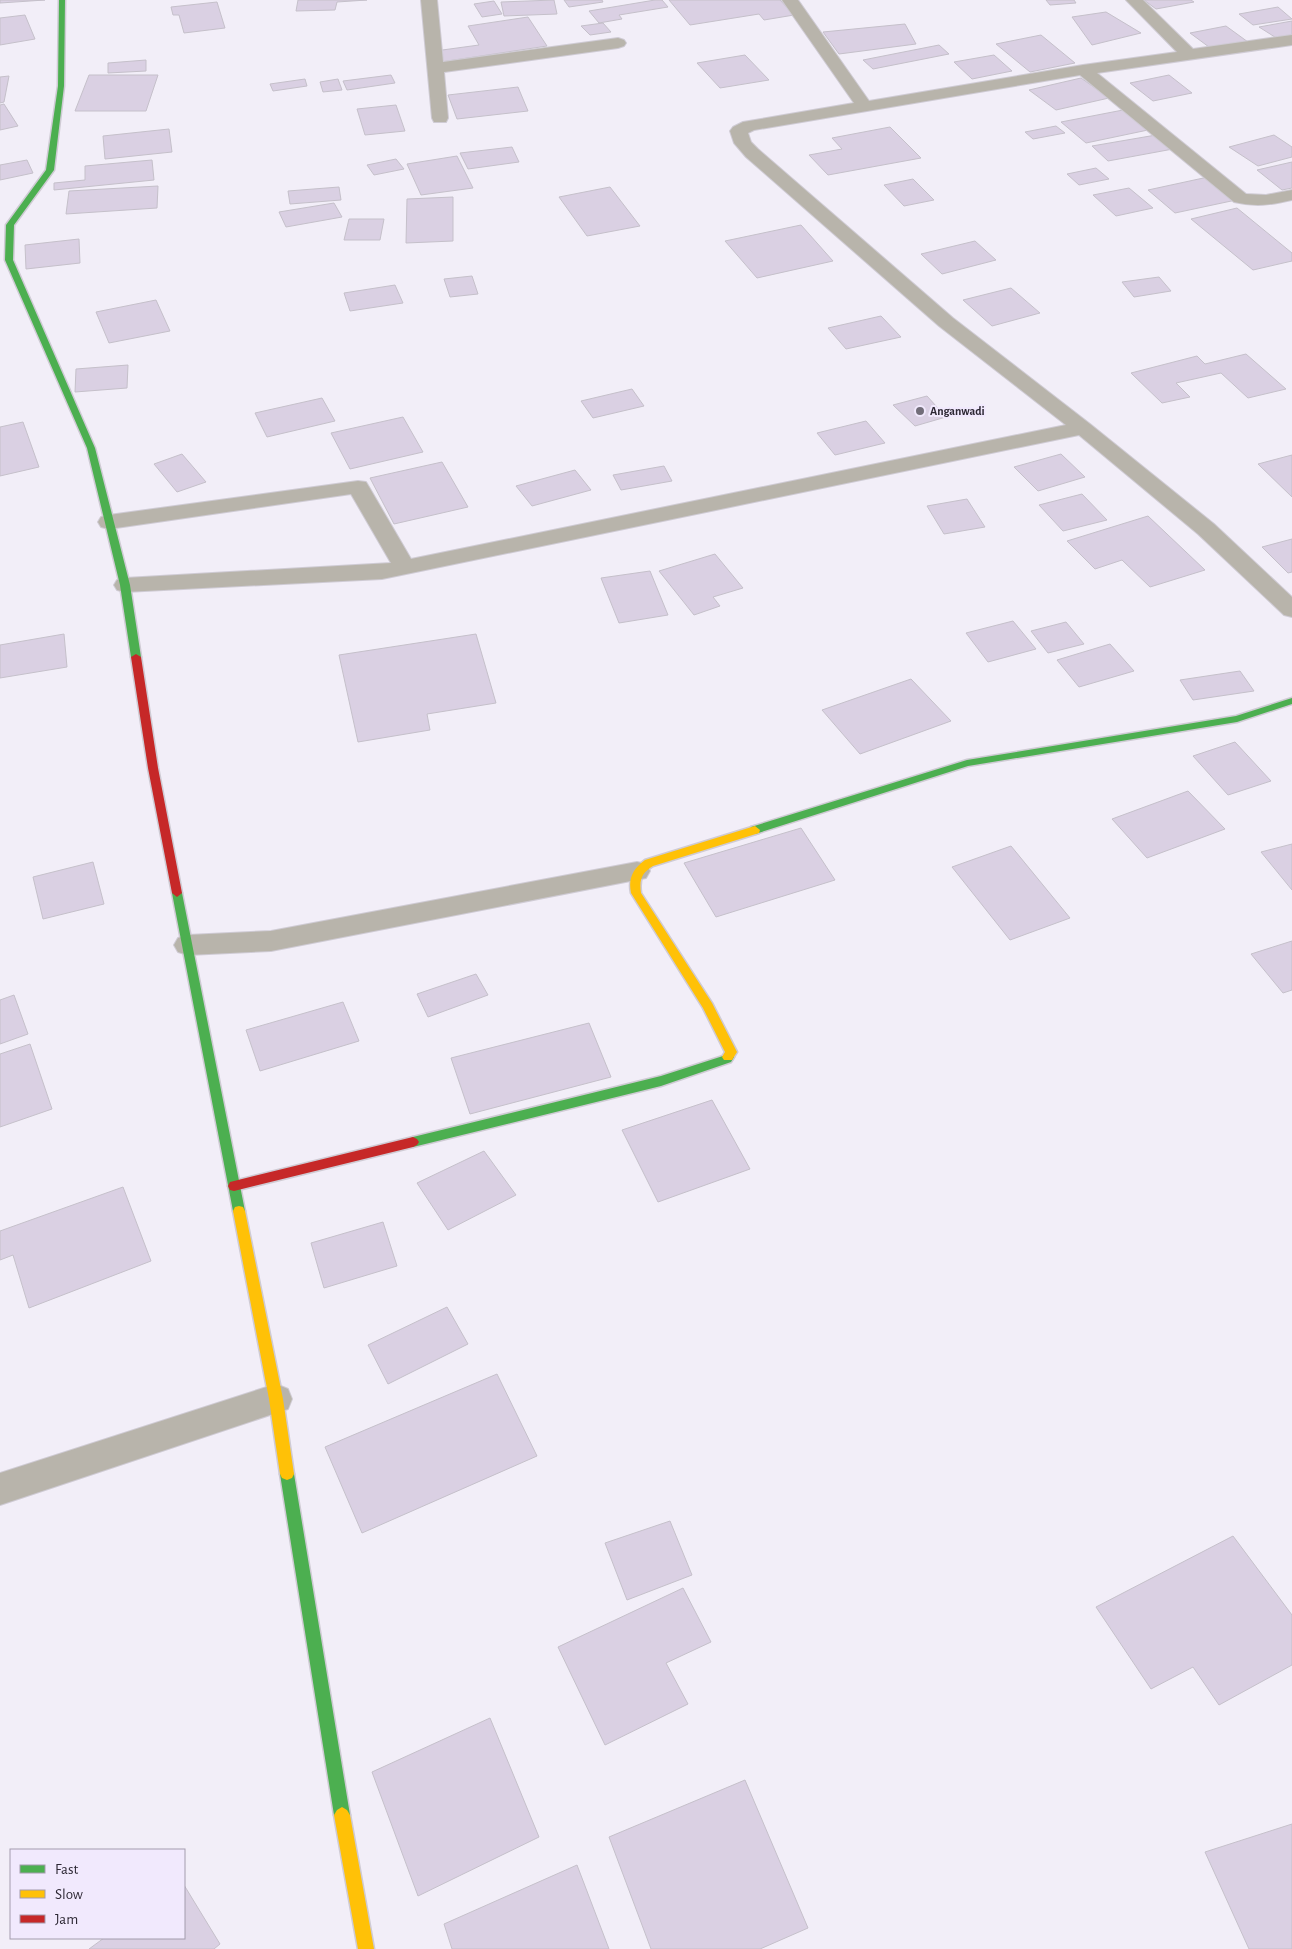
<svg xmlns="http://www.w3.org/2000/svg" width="1292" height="1949" font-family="'Alegreya Sans',sans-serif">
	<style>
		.building { fill: #dad0e3; stroke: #c5c0ca }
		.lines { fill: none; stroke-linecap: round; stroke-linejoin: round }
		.street-casing { stroke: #cfcbd4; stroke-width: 2 }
		.fast-casing { stroke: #cfcbd4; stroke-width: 3 }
		.slow-casing { stroke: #cfcbd4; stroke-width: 3 }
		.jam-casing { stroke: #cfcbd4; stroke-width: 3 }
		.street { fill: #b8b4ab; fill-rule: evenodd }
		.fast { fill: #4caf50; fill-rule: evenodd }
		.slow { fill: #ffc107; fill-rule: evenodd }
		.jam { fill: #c62828; fill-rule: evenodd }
		.poi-dot { fill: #726d79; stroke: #f1e9fd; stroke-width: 2 }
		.labels { text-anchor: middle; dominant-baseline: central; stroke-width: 4; stroke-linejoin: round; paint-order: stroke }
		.far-poi-label { font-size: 12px; font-weight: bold; fill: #2d2834; stroke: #f1e9fd; text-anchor: start }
	</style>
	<rect width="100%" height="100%" fill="#f2eef8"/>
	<!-- building -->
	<path class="building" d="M0 0H45L0 3Z
		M298 0H367L337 2 335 10 296 11Z
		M554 0 557 14 504 16 501 2Z
		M564 0H602L603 2 569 7Z
		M655 0H662L668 7 619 15 622 19 599 23 589 11Z
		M669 0H780L794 15 764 20 759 14 690 25Z
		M1046 0H1074L1076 3 1050 5Z
		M1144 0H1191L1194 2 1156 9Z
		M494 1 502 14 482 17 474 4Z
		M217 2 225 28 184 33 179 15H173L171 7Z
		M1278 7 1292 19 1253 25 1239 14Z
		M1106 12 1141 33 1092 45 1072 17Z
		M25 15 35 39 0 45V18Z
		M528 17 547 46 441 62 435 51 479 45 468 26Z
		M1292 21V37L1278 39 1259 27Z
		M603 23 611 32 590 35 581 26Z
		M905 24 916 44 839 54 823 32Z
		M1226 26 1248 42 1213 50 1190 33Z
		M1041 35 1075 63 1030 72 996 44Z
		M939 45 949 54 873 69 863 60Z
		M745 55 769 80 720 88 697 63Z
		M994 55 1012 71 972 79 954 62Z
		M146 60V71L108 73V63Z
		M89 75H158L146 111H75Z
		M391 75 395 83 347 90 343 81Z
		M1169 75 1192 93 1153 101 1130 83Z
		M9 76 4 102 0 103V77Z
		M1081 78 1109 98 1056 110 1029 90Z
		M305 79 307 86 273 91 270 84Z
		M338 79 342 90 323 92 320 82Z
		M518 87 528 111 457 119 448 95Z
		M4 104 18 126 0 130V105Z
		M396 105 405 131 365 135 357 109Z
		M1123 110 1148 130 1086 143 1061 122Z
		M1056 126 1065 133 1033 139 1025 132Z
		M890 127 921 158 828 175 809 155 842 149 832 138Z
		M169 129 172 152 105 159 103 136Z
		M1156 135 1173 149 1108 161 1092 146Z
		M1274 135 1292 147V157L1258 166 1229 147Z
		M512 147 519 162 468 169 460 153Z
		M457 156 473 188 421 195 407 164Z
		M396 159 404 169 374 175 367 165Z
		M27 160 33 173 0 180V165Z
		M152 160 154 180 54 190V183L85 180V166Z
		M1292 162V188L1282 190 1257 170Z
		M1096 168 1109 179 1079 185 1067 174Z
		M1208 177 1236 200 1175 213 1148 190Z
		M913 179 934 200 904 206 884 185Z
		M158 186 157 208 66 214 69 191Z
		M339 187 341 200 290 204 288 191Z
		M610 187 640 226 587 236 559 197Z
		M1129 188 1153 208 1116 216 1093 195Z
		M453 197V241L406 243 407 199Z
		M334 203 342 217 286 227 279 212Z
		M1237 208 1292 253V261L1253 270 1191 219Z
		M349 219H384L380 240H344Z
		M801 225 833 261 757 278 725 241Z
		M79 239 80 263 26 269 25 245Z
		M975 241 996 260 942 274 921 254Z
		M472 276 478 294 450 297 444 279Z
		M1159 277 1171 291 1134 297 1122 282Z
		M395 285 403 303 350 311 344 293Z
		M1011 288 1040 313 992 326 963 300Z
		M156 300 170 331 109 343 96 312Z
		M881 316 901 337 846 349 828 328Z
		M1246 354 1286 389 1248 398 1221 373 1176 383 1190 397 1162 403 1131 373 1197 356 1205 364Z
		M128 365 127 388 75 392 76 369Z
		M632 389 644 406 593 418 581 401Z
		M927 396 946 417 915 426 893 405Z
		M322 398 335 421 267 437 255 413Z
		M403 417 423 452 350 469 331 433Z
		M866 421 885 443 835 455 817 433Z
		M23 422 39 467 0 476V427Z
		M182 454 206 482 177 492 154 464Z
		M1061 454 1085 477 1038 491 1014 467Z
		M1292 455V497L1258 464Z
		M442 462 468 507 394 524 370 478Z
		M664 466 672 481 621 490 613 475Z
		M575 470 591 490 532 506 516 486Z
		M1082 494 1107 520 1063 531 1039 505Z
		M967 499 985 527 944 534 927 506Z
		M1148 516 1205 570 1150 587 1122 560 1095 569 1067 541Z
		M1292 539V572L1288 573 1262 547Z
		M715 554 743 588 713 597 720 606 694 615 659 571Z
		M650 571 668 615 619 623 601 578Z
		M1013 621 1036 649 988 662 966 633Z
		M1066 622 1084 644 1048 653 1031 631Z
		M64 634 67 667 0 678V645Z
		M476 634 496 703 427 714 430 730 358 742 339 655Z
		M1110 644 1134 671 1079 687 1057 660Z
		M1240 671 1254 691 1193 700 1180 680Z
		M911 679 951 721 860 754 822 710Z
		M1235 742 1271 781 1228 795 1193 756Z
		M1188 791 1225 829 1147 858 1112 819Z
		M801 828 835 880 716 917 684 863Z
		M1292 844V890L1261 852Z
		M1011 846 1070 918 1010 940 952 867Z
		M93 862 104 904 43 919 33 877Z
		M1292 941V990L1283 993 1251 954Z
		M476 974 488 995 428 1017 417 994Z
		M14 995 28 1034 0 1044V1000Z
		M343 1002 359 1041 260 1071 246 1030Z
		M589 1023 611 1077 470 1114 451 1058Z
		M30 1044 52 1109 0 1127V1054Z
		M712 1100 750 1169 658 1202 622 1130Z
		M484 1151 516 1195 448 1230 417 1183Z
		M123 1187 151 1261 29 1308 13 1255 0 1260V1231Z
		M383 1222 397 1266 324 1288 311 1243Z
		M447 1307 468 1344 388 1384 368 1345Z
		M497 1374 537 1456 362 1533 325 1447Z
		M670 1521 692 1575 627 1600 605 1543Z
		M1233 1536 1292 1615V1665L1219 1705 1193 1667 1151 1689 1096 1607Z
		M683 1588 711 1642 666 1663 688 1704 605 1745 558 1647Z
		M490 1718 539 1837 418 1896 372 1772Z
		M745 1780 808 1928 760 1949H651L609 1837Z
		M1292 1824V1949H1249L1205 1852Z
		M577 1865 609 1949H452L444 1924Z
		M184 1885 220 1944 214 1949H89L104 1938H184Z"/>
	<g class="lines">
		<defs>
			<path id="street" d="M421 0H437L443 62 618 38 624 40 626 43 624 46 618 48 444 72 448 118 446 122H434L432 118Z
				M782 0H798L869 101 1083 65 1177 52 1126 0H1143L1193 49 1292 35V45L1097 73 1246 194 1266 195 1292 190V200C1271 205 1255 207 1234 202L1080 75 754 130 748 133 751 142 758 149 953 318 1090 424 1214 524 1292 597V617L1284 615 1198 534 1079 435 382 579 125 592 117 590 114 585 117 580 125 578 391 563 351 494 109 529 101 527 98 522 101 517 109 515 358 481 366 482 369 487 411 559 1066 425 939 326 746 157 734 143 730 131 733 127 743 122 854 103Z
				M637 862 646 864 650 871 646 878 271 951 188 955 178 952 174 945 178 938 188 935 271 931Z
				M276 1384 288 1389 292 1399 288 1409 0 1505V1473Z"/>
			<path id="fast" d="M59 0H65L64 86 54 170 14 225 13 260 95 448 130 585 141 657 136 660 131 657 120 585 87 448 5 260 6 225 46 170 58 86Z
				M1292 698V704L1237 722 968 766 755 834 750 830 751 827 967 760 1236 716Z
				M177 889 182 893 245 1211 243 1215 239 1216 235 1215 233 1211 172 893Z
				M728 1052 732 1054 734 1057 731 1062 661 1086 413 1147 409 1145 407 1142 409 1139 413 1137 661 1076 723 1056Z
				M287 1468 292 1470 294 1474 350 1815 347 1820 342 1823 337 1820 334 1815 280 1474 282 1470Z"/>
			<path id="slow" d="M755 826 760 830 759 833 653 866C642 873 639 879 641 893L712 1003 737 1052 732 1060H724L722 1057 725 1052 703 1008 631 893C628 878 633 869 645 860Z
				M239 1206 243 1207 245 1211 283 1399 294 1474 292 1478 287 1480 282 1478 280 1474 269 1399 233 1211 235 1207Z
				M342 1807 347 1810 350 1815 374 1949H358L334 1815 337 1810Z"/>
			<path id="jam" d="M136 654 141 657 158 768 182 893 177 897 172 893 148 768 131 657Z
				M413 1137 417 1139 419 1142 417 1145 413 1147 234 1191 230 1190 228 1186 230 1182 234 1181Z"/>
		</defs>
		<!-- street casing -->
		<use href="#street" class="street-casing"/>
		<!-- fast casing -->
		<use href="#fast" class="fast-casing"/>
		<!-- slow casing -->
		<use href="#slow" class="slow-casing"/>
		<!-- jam casing -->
		<use href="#jam" class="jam-casing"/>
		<!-- street -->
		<use href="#street" class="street"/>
		<!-- fast -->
		<use href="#fast" class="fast"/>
		<!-- slow -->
		<use href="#slow" class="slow"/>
		<!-- jam -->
		<use href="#jam" class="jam"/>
	</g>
	<!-- markers -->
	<circle class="poi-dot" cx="920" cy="411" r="5"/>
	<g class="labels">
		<!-- far-poi labels -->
		<g class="far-poi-label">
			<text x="930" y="411">Anganwadi</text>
		</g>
	</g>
	<!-- legend -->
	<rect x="10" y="1849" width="175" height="90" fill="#f1e9fd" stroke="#a39cad"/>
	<rect x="20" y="1865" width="25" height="8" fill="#4caf50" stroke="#a39cad"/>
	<text x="55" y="1874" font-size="15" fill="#2d2834">Fast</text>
	<rect x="20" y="1890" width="25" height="8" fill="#ffc107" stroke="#a39cad"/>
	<text x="55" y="1899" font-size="15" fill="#2d2834">Slow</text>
	<rect x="20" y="1915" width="25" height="8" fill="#c62828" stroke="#a39cad"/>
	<text x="55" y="1924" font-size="15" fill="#2d2834">Jam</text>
</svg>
